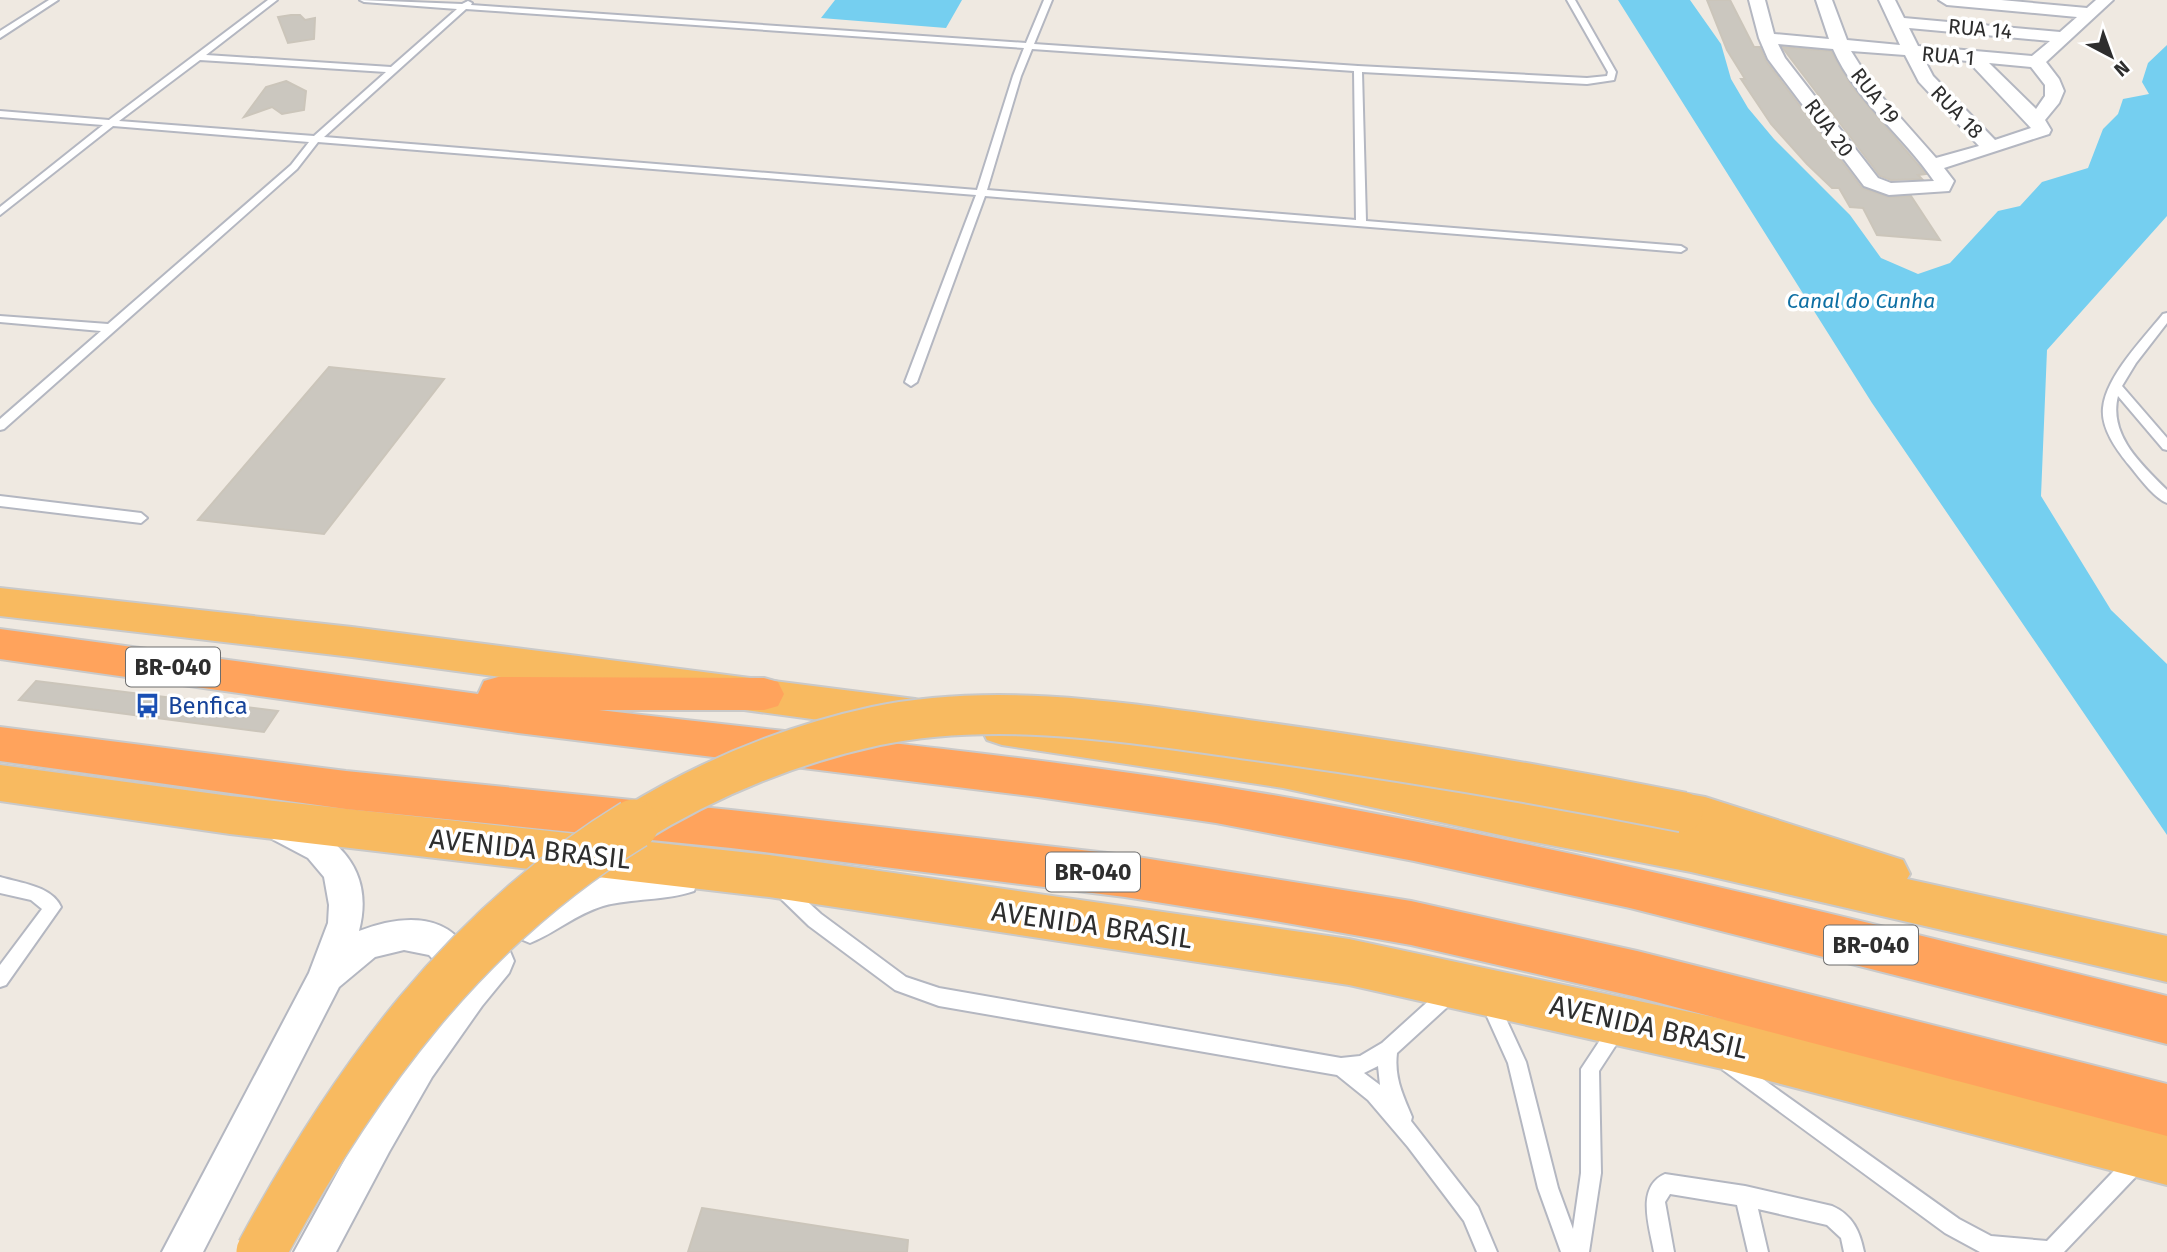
<svg xmlns="http://www.w3.org/2000/svg" width="2167" height="1252" font-family="'Fira Sans',sans-serif">
	<style>
		.water { fill: #75cff0 }
		.building { fill: #cbc7bf; stroke: #cbc5ba; stroke-width: 2 }
		.lines { fill: none; stroke-linecap: round; stroke-linejoin: round }
		.service-casing { stroke: #b4b7c1; stroke-width: 4 }
		.minor-casing { stroke: #b4b7c1; stroke-width: 4 }
		.trunk-casing { stroke: #c9c9c9; stroke-width: 4 }
		.motorway-casing { stroke: #c9c9c9; stroke-width: 4 }
		.service { fill: #fff; fill-rule: evenodd }
		.minor { fill: #fff; fill-rule: evenodd }
		.trunk { fill: #f8ba60; fill-rule: evenodd }
		.motorway { fill: #ffa35c; fill-rule: evenodd }
		.trunk-bridge-far1-casing { stroke: #c9c9c9; stroke-width: 43; stroke-linecap: butt }
		.trunk-bridge-casing { stroke: #c9c9c9; stroke-width: 52; stroke-linecap: butt }
		.trunk-bridge-far1 { stroke: #f8ba60; stroke-width: 39 }
		.trunk-bridge { stroke: #f8ba60; stroke-width: 49 }
		.labels { text-anchor: middle; dominant-baseline: central; stroke-width: 7; stroke-linejoin: round; paint-order: stroke }
		.far-street-label { font-size: 21px; fill: #2e2e2e; stroke: #fff }
		.far-water-label { font-size: 21px; font-style: italic; fill: #0d6fa3; stroke: #fff }
		.shield { fill: #fff; stroke: #6d6d6d; stroke-width: 2 }
		.shield-label { font-size: 23px; font-weight: bold; fill: #2e2e2e }
		.transit-label { font-size: 24px; fill: #164399; stroke: #fff; text-anchor: start }
		.near-street-label { font-size: 28px; fill: #2e2e2e; stroke: #fff }
	</style>
	<rect width="100%" height="100%" fill="#efe9e1"/>
	<!-- water -->
	<path class="water" d="M835 0H962L946 28 821 18Z
		M1618 0H1690L1721 44 1731 79 1748 108 1774 139 1850 215 1881 258 1918 274 1950 263 1998 211 2020 206 2042 182 2088 168 2103 129 2118 114 2123 99 2149 94 2142 82 2148 63 2167 45V216L2047 350 2041 496 2111 610 2167 664V835L1872 403Z"/>
	<!-- building -->
	<path class="building" d="M1707 0H1730L1754 47H1760L1766 61 1862 188 1888 197 1911 196 1940 240 1877 235 1863 208 1850 207 1839 188H1832L1807 164 1771 124 1741 79H1745L1727 50Z
		M291 15H300L305 20 315 18 314 39 288 43 278 17Z
		M1782 47 1831 51 1852 87 1926 174 1918 175 1922 179 1891 180 1880 176Z
		M286 81 306 91 304 110 282 114 272 107 244 117 266 87Z
		M329 367 444 379 324 534 198 520Z
		M36 681 278 711 264 732 19 700Z
		M702 1208 908 1240 907 1252H688Z"/>
	<g class="lines">
		<defs>
			<path id="service" d="M49 0H58L0 38V31Z
				M268 0H277L206 55 391 67 457 9 364 2 360 0 462 4 468 1 472 3 471 5 1026 43 1044 0H1052L1034 44 1358 66 1587 78 1607 76 1608 72 1567 0H1575L1616 72 1614 80 1587 84 1362 72 1366 221 1681 246 1686 249 1681 252 985 196 917 382 911 386 905 382 976 195 318 142 297 169 4 429 0 430V419L101 331 0 322V316L108 324 291 165 309 142 113 126 0 215V207L103 125 0 117V111L109 120ZM466 9 1024 48 1013 76 977 190 324 137ZM1032 49 1354 71 1356 220 987 190 1021 76ZM200 60 386 72 314 136 119 121Z
				M2167 313V323L2136 363 2122 386 2167 438V450L2163 449 2118 396C2108 435 2142 465 2167 490V503C2153 497 2139 477 2129 465 2117 450 2101 429 2103 408 2106 376 2144 338 2163 314Z
				M0 496 141 513 147 518 141 523 0 506Z
				M0 877C20 883 52 886 61 907L6 985 0 987V965L42 909 31 900 0 893Z
				M782 881 788 884 821 914 906 977 939 988 1341 1058 1360 1056 1382 1043 1444 987 1450 984 1456 987 1459 993 1456 999 1397 1053C1394 1078 1403 1095 1412 1117L1411 1121 1478 1207 1497 1252H1477L1464 1221 1408 1147 1368 1100 1337 1075 939 1006 895 990 809 926 776 894 774 889 776 884ZM1378 1066 1380 1085 1364 1073Z
				M1489 992 1495 995 1526 1062 1558 1188 1573 1229 1581 1173V1069L1612 1022 1618 1019 1624 1022 1627 1028 1599 1071 1601 1173 1589 1252H1561L1538 1188 1508 1063 1480 1001 1483 995Z
				M1729 1055 1959 1219 1991 1236 2047 1241 2130 1154 2137 1151 2144 1154 2147 1161 2144 1168 2064 1252H1980L1945 1233 1723 1070 1720 1064 1723 1058Z
				M1665 1174 1745 1186 1832 1206C1853 1215 1860 1232 1864 1252H1844L1841 1238 1827 1225 1758 1209 1768 1252H1748L1737 1205 1670 1194 1665 1202 1674 1252H1654C1650 1228 1635 1187 1665 1174Z"/>
			<path id="minor" d="M1749 0H1765L1774 34 1829 39 1816 0H1832L1847 40 1900 45 1879 0H1895L1904 18 2060 32 2077 17 1947 5 1939 0H2001L2087 8 2096 0H2113L2046 62 2059 79 2064 91 2059 103 2045 120 2051 130 2049 134 1944 168 1954 181 1949 191 1889 195 1864 186 1768 59 1759 38ZM1909 28 2050 41 2032 56 1918 46ZM1778 44 1833 49C1856 101 1903 135 1934 181L1891 183 1878 178 1785 58ZM1851 51 1905 55 1919 82 1979 146 1936 158 1875 89ZM1923 57 1968 61 2031 128 1995 140 1933 76ZM1989 63 2031 67 2045 85V96L2036 109Z
				M283 815C337 834 375 869 359 931 403 914 454 911 473 963L485 949 497 945 509 949 514 961 509 973 482 1006 432 1077 389 1152 336 1252H294L384 1088 451 990 441 968 429 955 404 950 375 957 339 987 203 1252H162L309 973 328 923 329 905 324 877 308 858 272 839 267 829 272 819Z
				M682 865 694 869 698 880 694 891C665 901 632 898 603 906 576 914 555 933 530 943L518 938 513 927C533 883 638 868 682 865Z"/>
			<path id="trunk" d="M0 588 352 627 915 699 929 704 935 716 929 728 915 733 352 657 0 616Z
				M1002 711 1283 752 1519 801 1681 830 1668 825 1661 812 1668 799 1683 793 1705 797 1903 860 1910 874 1907 879 2167 936V982L1691 872 1519 839 1283 788 1002 745 987 740 981 728 987 716Z
				M0 765 230 796 769 855 1349 939 1727 1020 2167 1133V1185L1727 1070 1349 985 769 897 230 834 0 801Z"/>
			<path id="motorway" d="M0 629 478 694 484 681 498 677 764 678 778 682 784 694 778 706 764 710H599C835 738 1073 759 1307 801 1596 853 1881 926 2167 996V1044L1630 908 1414 861 1216 823 1038 797 518 733 0 659Z
				M0 727 346 771 731 810 1125 855 1411 901 1637 951 2167 1084V1136L1637 997 1411 945 1275 921 1125 897 731 848 346 809 0 761Z"/>
		</defs>
		<!-- service casing -->
		<use href="#service" class="service-casing"/>
		<!-- minor casing -->
		<use href="#minor" class="minor-casing"/>
		<!-- trunk casing -->
		<use href="#trunk" class="trunk-casing"/>
		<!-- motorway casing -->
		<use href="#motorway" class="motorway-casing"/>
		<!-- service -->
		<use href="#service" class="service"/>
		<!-- minor -->
		<use href="#minor" class="minor"/>
		<!-- trunk -->
		<use href="#trunk" class="trunk"/>
		<!-- motorway -->
		<use href="#motorway" class="motorway"/>
		<defs>
			<path id="trunk-bridge-far1" d="M631 826C707 779 789 745 876 726 997 701 1123 722 1244 739 1391 759 1537 783 1683 812"/>
			<path id="trunk-bridge" d="M261 1252C354 1080 464 928 634 824"/>
		</defs>
		<!-- trunk-bridge-far1 casing -->
		<use href="#trunk-bridge-far1" class="trunk-bridge-far1-casing"/>
		<!-- trunk-bridge casing -->
		<use href="#trunk-bridge" class="trunk-bridge-casing"/>
		<!-- trunk-bridge-far1 -->
		<use href="#trunk-bridge-far1" class="trunk-bridge-far1"/>
		<!-- trunk-bridge -->
		<use href="#trunk-bridge" class="trunk-bridge"/>
	</g>
	<!-- icons -->
	<defs>
		<symbol id="bus-bare" viewBox="-9 -9 18 18"><path d="M-5-6H5V4H4V6H2V4H-2V6H-4V4H-5ZM-3.5-4V0h7V-4ZM-3.5 1.2v1.5H-2V1.2ZM2 1.2v1.5H3.5V1.2Z" fill="#1a4fb4" stroke="#fff" stroke-width="2.5" paint-order="stroke"/></symbol>
	</defs>
	<g fill-rule="evenodd">
		<use href="#bus-bare" x="130" y="688" width="35" height="35"/>
	</g>
	<g class="labels">
		<!-- far-street labels -->
		<g class="far-street-label">
			<text transform="translate(1980 29) rotate(5)">RUA 14</text>
			<text transform="translate(1948 56) rotate(5)">RUA 1</text>
			<text transform="translate(1875 96) rotate(52)">RUA 19</text>
			<text transform="translate(1957 112) rotate(46)">RUA 18</text>
			<text transform="translate(1829 128) rotate(53)">RUA 20</text>
		</g>
		<!-- far-water labels -->
		<g class="far-water-label">
			<text x="1861" y="301">Canal do Cunha</text>
		</g>
		<!-- shield labels -->
		<g class="shield">
			<rect x="126" y="647.5" width="94" height="39" rx="5"/>
			<rect x="1046" y="852.5" width="94" height="39" rx="5"/>
			<rect x="1824" y="925.5" width="94" height="39" rx="5"/>
		</g>
		<g class="shield-label">
			<text x="173" y="667">BR-040</text>
			<text x="1093" y="872">BR-040</text>
			<text x="1871" y="945">BR-040</text>
		</g>
		<!-- transit labels -->
		<g class="transit-label">
			<text x="168" y="706">Benfica</text>
		</g>
		<!-- near-street labels -->
		<g class="near-street-label">
			<text transform="translate(530 849) rotate(6)">AVENIDA BRASIL</text>
			<text transform="translate(1092 925) rotate(8)">AVENIDA BRASIL</text>
			<text transform="translate(1649 1027) rotate(13)">AVENIDA BRASIL</text>
		</g>
	</g>
	<!-- north arrow -->
	<g transform="translate(2111 56) rotate(139)" stroke="#ffffff" stroke-width="5" paint-order="stroke">
	<path d="M0-5L12 26L0 18L-12 26Z" fill="#2e2e2e"/>
	<text y="-10" font-size="19" font-weight="bold" text-anchor="middle" fill="#2e2e2e">N</text>
	</g>
</svg>
